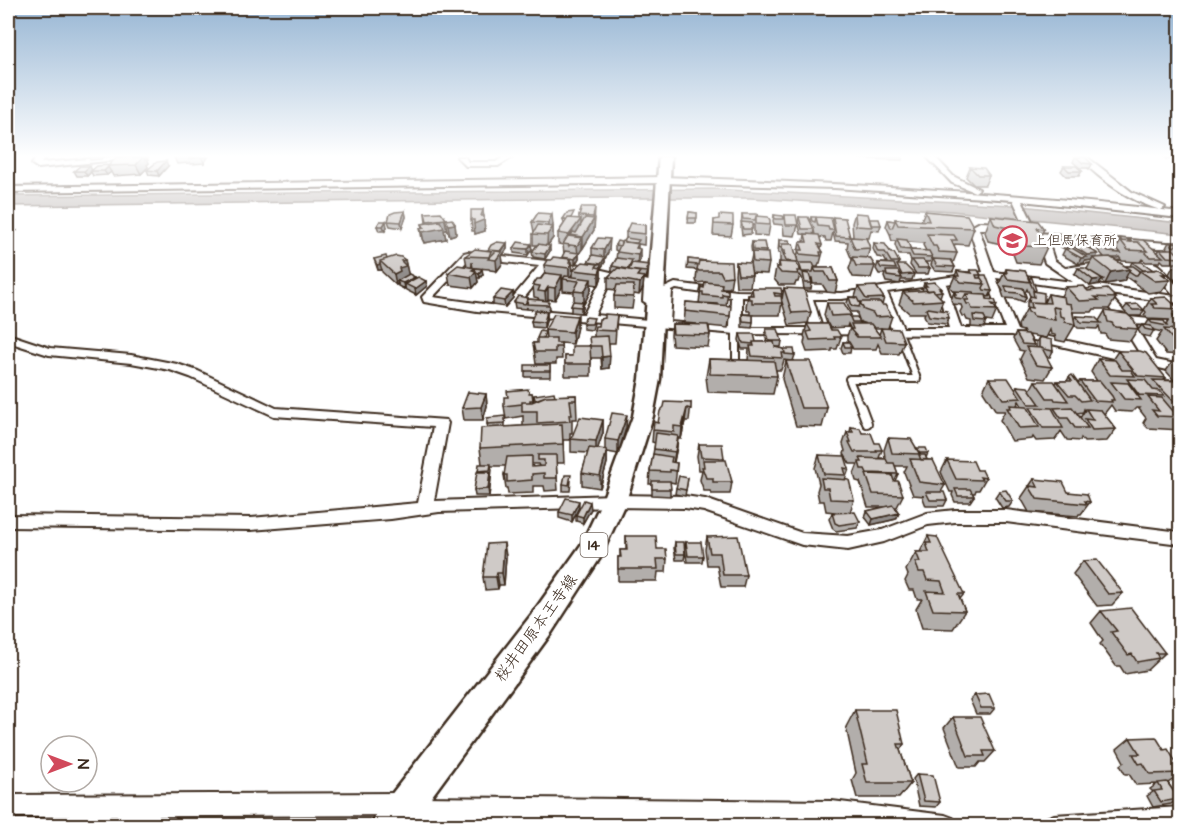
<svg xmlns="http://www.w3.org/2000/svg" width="1188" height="833" font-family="'Architects Daughter','Klee One',sans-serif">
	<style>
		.water { fill: #bcb6b3; stroke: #887e77; stroke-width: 1.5 }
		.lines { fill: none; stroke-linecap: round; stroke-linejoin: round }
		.lane-far1-casing { stroke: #3b2a1e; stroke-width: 10 }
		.lane-casing { stroke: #3b2a1e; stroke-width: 12 }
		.street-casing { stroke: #3b2a1e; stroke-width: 4 }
		.primary-casing { stroke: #3b2a1e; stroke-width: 5 }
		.path { stroke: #3b2a1e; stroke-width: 1.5; stroke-dasharray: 1 3; stroke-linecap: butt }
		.lane-far1 { stroke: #fff; stroke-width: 6 }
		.lane { stroke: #fff; stroke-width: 8 }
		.street { fill: #fff; fill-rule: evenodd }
		.primary { fill: #fff; fill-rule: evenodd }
		.wall { fill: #b2aeab; stroke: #3b2a1e; stroke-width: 1.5; fill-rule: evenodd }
		.shaded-wall { fill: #918d8b; stroke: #3b2a1e; stroke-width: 1.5 }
		.building { fill: #cfcac7; stroke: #3b2a1e; stroke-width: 1.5 }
		.labels { text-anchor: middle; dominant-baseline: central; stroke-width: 5; stroke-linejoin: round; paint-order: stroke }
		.far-poi-label { font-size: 14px; fill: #3b2a1e; stroke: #fff; text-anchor: start }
		.shield { fill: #fff; stroke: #766a62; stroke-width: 1.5 }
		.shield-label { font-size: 15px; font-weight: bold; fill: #3b2a1e }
		.street-label { font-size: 16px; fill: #3b2a1e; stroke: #fff }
	</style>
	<rect width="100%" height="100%" fill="#fff"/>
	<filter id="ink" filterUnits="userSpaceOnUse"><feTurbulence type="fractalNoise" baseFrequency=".0167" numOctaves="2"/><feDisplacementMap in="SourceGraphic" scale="12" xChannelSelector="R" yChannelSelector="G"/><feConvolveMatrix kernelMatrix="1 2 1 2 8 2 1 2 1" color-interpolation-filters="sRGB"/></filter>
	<g filter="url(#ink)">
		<!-- water -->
		<path class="water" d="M712 189 1012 205 1180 223V234L951 211 750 198H615L8 206V196Z"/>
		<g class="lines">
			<defs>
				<path id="lane-far1" d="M736 331V367
					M861 409 849 379H917L901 337"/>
				<path id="lane" d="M861 407 867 423"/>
				<path id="street" d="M37 157H46L41 163 110 157H147L38 168 32 164Z
					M457 157H465L468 162H496L503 157H513L498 166H466Z
					M927 157H935L953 176 979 189 975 192 952 183Z
					M1078 157H1087L1132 192 1165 207 1161 210C1129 201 1101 180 1078 157Z
					M664 177C837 183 1009 191 1180 212V218L1022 201 1035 227 1033 229H979L994 272 1073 282 1045 263 1036 235 1038 233 1180 244V250L1047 238 1054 260 1065 268C1084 265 1144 255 1158 265 1166 271 1173 282 1180 289V303L1108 294 1129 317 1180 322V328L1134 324 1156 360 1180 365V373L1159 368 1154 370 1148 366 1012 335 736 334 477 311 424 302 422 297 464 253 468 252 581 265 653 282V301L648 304 643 301 644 286 612 278 595 315 659 321 662 289 675 283 737 291 842 293 983 272 969 228 980 222 1024 224 1013 200 835 188 664 183 8 192V187ZM470 258 539 266 505 307 433 297ZM549 267 603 276 584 314 516 308ZM1119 267 1148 268 1152 270 1175 296 1089 284 1073 273ZM985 278 1005 328H961L946 284ZM996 278 1096 292 1117 317 1142 357 1017 330ZM936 285 949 328H903L887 292ZM676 289 731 297 730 327 670 322 672 291ZM877 294 891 328H822L813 299H842ZM742 297 802 298 811 328H742Z
					M8 334 50 348 131 355 177 364 198 371 276 408 446 420 448 423 434 501 614 495 685 496 705 499 802 533 848 536 882 530 927 513 955 510H1006L1180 532V544L1006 522H955L928 525 884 542 848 550 802 545 704 511 685 508 614 507 439 512 391 519 251 530 8 527V515L251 518 418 503 433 427 274 416 190 377 170 370 131 363 49 355 8 342Z
					M405 793 419 797 832 801 945 815 953 818 956 826 419 819 405 815 8 817V795Z
					M1180 807V826H1043L1046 818 1054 815Z"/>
				<path id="primary" d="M659 157H671L660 379 653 416 626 501 600 558 552 632 410 826H371L376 814 532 614 581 545 602 501 633 416 640 379Z"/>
			</defs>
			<!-- lane-far1 casing -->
			<use href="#lane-far1" class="lane-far1-casing"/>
			<!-- lane casing -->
			<use href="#lane" class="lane-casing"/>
			<!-- street casing -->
			<use href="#street" class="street-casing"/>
			<!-- primary casing -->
			<use href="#primary" class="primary-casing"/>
			<!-- path -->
			<path class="path" d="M8 239 19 229"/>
			<!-- lane-far1 -->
			<use href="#lane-far1" class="lane-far1"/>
			<!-- lane -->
			<use href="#lane" class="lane"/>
			<!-- street -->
			<use href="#street" class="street"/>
			<!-- primary -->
			<use href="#primary" class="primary"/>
		</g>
		<!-- wall -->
		<path class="wall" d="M89 157H103L101 159 90 160Z
			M174 157H208L204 163 191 164 190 162 189 163 177 164Z
			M859 157H903L902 160 860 159Z
			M1075 157 1092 164 1090 168H1080L1073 162Z
			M1164 157H1179V158L1166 159Z
			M144 158H147L149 163 147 165 148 167 141 174 113 176 111 172 107 175 93 176 91 172 87 176H77L74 171 92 170Z
			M168 166 159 176 149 175 147 170Z
			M1064 166 1082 171 1079 176H1066L1061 171Z
			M970 167 989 175 985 185H974L966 177Z
			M582 207 595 218 594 230 583 248H582L579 254V258L575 265 572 264 573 273 571 276H573V270L588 263 592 256V248L609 250 605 259V262L601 268V279L599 285 591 284V290L584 304H583V308L581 313 571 312V306L574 301V292L563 291V279L562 278V287L555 300 548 299 547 301 550 307 548 311 527 309V307L526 309 515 308 514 302 528 298V299L539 300 538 298 534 297 533 285 541 279 545 274 544 265 551 260 562 258 564 254 563 245 558 244V233L564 224 563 219H579V216Z
			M483 210 485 231 475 234V231H472L471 220Z
			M405 211 406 217 402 228 390 226 388 221Z
			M925 211 974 228 968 245 955 244 954 247 957 253 953 263 955 267 953 272 935 271 931 265 933 259 932 257 930 262H925L930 268 928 274H916L910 265 911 261 909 255H899L895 245 896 241H892L890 235 891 234H890L886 226 888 220 895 221V219L921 221ZM907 242 924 243 923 245 926 251 911 250Z
			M689 212 697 213 696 223H688Z
			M425 213 446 219 455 224 456 234 450 236 447 230H444L446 239 424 243 422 239 420 228H423L422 224 426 223Z
			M538 213 553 225 552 227H553V238L548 245 550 251 545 259 533 257 532 252 537 245H533V234L534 232 532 222Z
			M855 213 869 219 881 225 879 231 871 230 869 238H866L870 248 867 258 875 266 871 278 853 277 849 269 852 260 847 248 848 242 835 241 833 232 831 241H826L825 238 819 237 822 245 821 249 823 252 820 263H819L818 267H815V268H833L838 281 835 293 827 292 822 284H813L812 278H811L812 283 811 289H804L802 278 800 275 798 282H796L795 285H779L774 279 776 267H778L779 262H780V253H778L779 240 797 258 800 242H804L805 234 815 235 814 230 813 235 801 234 798 222 799 217 810 220 811 217 832 221 833 217 850 237H853L852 223Z
			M742 214 758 216 770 225 768 236 754 235V225H752L751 234 742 235 741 228Z
			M774 215 784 218 785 215 798 225 795 236 784 235 783 225 774 224 773 221Z
			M991 216 1044 229 1041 235 1047 247 1039 264 1016 262 1010 246 988 241 985 232Z
			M714 220 733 225 731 236 713 235Z
			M380 221 387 227 385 231H379L377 226Z
			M645 225 644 245 638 244V248L640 260 638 264 649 265 648 271 646 278 644 277 643 288 639 295 634 294 632 309 614 308V296L616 290 608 289V277L613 272H612V266L616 259 617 251 615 250V245L624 242 626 238V232Z
			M1055 237 1098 241 1095 247 1088 248 1098 254 1095 258 1104 257 1097 249 1100 243 1109 244 1111 239 1118 240 1119 238 1129 241V239L1158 252 1160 249H1168L1166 248 1169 242H1180V282H1177L1169 274 1175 263H1164L1161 260 1160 262H1146L1142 259 1140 262 1153 270 1166 274 1165 276 1170 280 1162 291 1148 293 1133 282 1134 281H1132L1126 277 1124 281 1105 284 1101 281 1099 284 1090 286 1075 274 1078 268 1087 269 1092 260 1085 261 1084 263 1078 264 1062 255 1065 249 1052 243ZM1119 257 1122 261 1137 262H1132L1130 266H1125L1113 258H1118Z
			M752 242 766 251 765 253 769 263 767 274 752 273 750 287H736L735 274 736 262 750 264 752 255 751 247Z
			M507 243V249L502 256 503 263 497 271 490 270 489 269 475 268 483 274 480 278H477L478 282 473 288 450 285 448 273 467 266 465 256 488 250Z
			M874 243 891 253 899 262 898 265 914 274 912 280H901L900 284 886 282 884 277 885 274H879L876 269 878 263H887L884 258 877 257 873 249Z
			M514 248 532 249 528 255 514 253Z
			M374 259 405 260 408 274 415 278 426 281 427 286 416 295 406 290 405 288 404 289 398 286V284L396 285 382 272V270H378Z
			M688 259 706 261 732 276 730 288H722L721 289 728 290 726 306 730 316 728 328 709 326 710 335 708 347 672 345 671 335 672 324H697L684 323 686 302 699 303 701 287 704 288 705 282 697 283 696 280 697 270 687 269Z
			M1006 269 1025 271 1036 292 1044 302 1048 294 1061 296 1066 287 1096 290 1116 298 1109 309H1094L1092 312H1073L1074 319 1076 316 1099 321 1105 311 1127 314 1123 310 1127 305 1144 310 1151 298 1179 309 1175 315H1180V355L1166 354 1156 341 1162 332 1154 330 1150 337 1141 335 1138 330 1142 325H1146L1149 320 1166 325 1169 320 1148 319 1144 315 1146 312 1144 310 1141 316H1129L1138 329 1130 341 1108 339 1105 334H1101L1099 326 1097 329 1078 328 1075 325 1065 342 1056 340 1055 335 1051 334 1050 330 1046 338 1029 335 1034 345 1033 348H1036V343L1039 337 1053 351 1050 357H1046L1052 367 1045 379 1029 377 1020 359 1024 351 1019 350 1013 339 1016 333H1024L1023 331 1019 330 1018 325 1027 308V302L1030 296 1027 289 1025 293 1026 297 1024 302 1016 299 1004 298 1002 292 1003 291 999 284Z
			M970 270 981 275 992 291 989 297 986 296 987 299 997 305 996 308 997 310 992 322 986 321 984 328 971 327V321L967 320 965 316H962L960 312 962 308 961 305 953 304 951 300 954 292 950 287 957 271 969 272Z
			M924 283 941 288 940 290 942 291 940 297 943 300 939 310 949 318 946 324 927 322 924 315 925 313H909L899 304 903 292 922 291Z
			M858 287 884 298 882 305 892 316 888 328 904 342 899 354 882 353 878 344 876 349H853L851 347 850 353H843L841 348 843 342H848L847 340V336L850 328 848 324 847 327 830 328 831 330 841 337 837 349H832V351L807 352 804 344 805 338 804 336 807 324H827L824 315 827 303 851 315 850 317 860 322 859 324H866L860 322 857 314V312H851L847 303 849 297H855ZM874 328H881L879 335Z
			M752 288 782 294V299L784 288 811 312 808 323 789 325 782 302 780 315H753V322L752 328 742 327V314H750V311H747L746 306 748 295H750Z
			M513 292V298L505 307 493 305V299Z
			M1180 299V308L1176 304Z
			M547 312V318L544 328 532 327 531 321Z
			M578 315V321L577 325 573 344 561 343 562 359H556V364H536L533 343H537L546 338 545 330Z
			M617 315 615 343H609V368L602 369 601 358H591V376H565V356H572L589 346 594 337V330L605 318Z
			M594 323 592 330 583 329V324Z
			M766 329 782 341 781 347H775L795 355 793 361 784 360 781 370H776L777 376 773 394 708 392 706 377 709 359 748 360 749 349H742L739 340 740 334 756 342H767L765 335Z
			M1118 351 1166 378 1164 380H1174L1166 371 1175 358 1180 359V430L1148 428 1143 423 1146 418 1139 409 1140 408H1136L1132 412 1115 411 1111 405 1104 414 1116 429 1107 441 1084 442 1081 438 1080 441 1067 440 1061 431 1055 440 1036 441 1033 437 1032 439 1012 441 1000 420 1005 411H996L983 391 989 378 1015 389 1017 386 1030 390 1035 381 1056 383 1057 381H1067L1069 377 1078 383 1080 381H1097L1091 372 1098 359 1112 360ZM1019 401 1022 406 1017 405ZM1084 409 1085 410 1080 418 1077 413 1083 412Z
			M786 361 827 408 822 427 796 426 782 379Z
			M550 365V377H525V371Z
			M529 393H532L533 401 534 395 555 396 576 395 577 419H572V433H570V440H563L564 463H556L558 490 545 491 544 486H533V493L508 494 507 488H506L504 475 506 466H491L492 470 489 496H475L474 490 478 471 482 464 480 448 488 428 487 424 505 416V427L523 426V416L506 419 504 406ZM532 464H538L539 466 533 467Z
			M486 394 487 406 483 420H464L462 408Z
			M691 403 689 421H685L681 439H678L674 463H677L676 476 675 483 670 482V496L652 495V484H649L650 471 655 443 652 442 653 430 658 423Z
			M603 420V433L597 449 605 450V439L626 428 618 454 607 452V463L600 488 582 485V473L588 453 571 452V439Z
			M851 427 862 433 875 443 882 450 879 458H885L884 450 888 438 916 448 928 453 926 458 945 485 941 492 947 500 944 506H926L923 498 924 496 913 495 904 472 907 466H895L898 474 895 481 903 495 897 507H895L899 513 896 519 871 525 865 517 867 511 885 507H868L860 482 856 481 854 474 858 464H850L844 454 845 451 843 444 847 432H850Z
			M699 444 724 458V460L732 482 730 494H711L710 491H704L700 480 702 470H699L697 456Z
			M819 455 849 469 845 480 854 500 850 512 860 522 857 528 836 531 833 529 829 519 832 513H844L826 511 824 501H819L817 491 819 484 815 468Z
			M947 460 977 470 986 478 979 490H976L975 493H972L974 496 970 502H955L952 495 953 492H950L941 472Z
			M688 478 685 496 675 494 676 488Z
			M1034 479 1068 492 1090 502 1081 514H1079L1078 516 1029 512 1021 498Z
			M571 481 570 491H563V484Z
			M999 491 1013 501 1009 507 1002 508 995 497Z
			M579 507 572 522 559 518V512Z
			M591 509 583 523 576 521V515Z
			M626 536 657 549 667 559 666 572H658L657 581H618V557H620V550H626Z
			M928 536 964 594 960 599 965 611 953 629 922 628 916 609 922 599H917L914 590H909L905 581 908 575 906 570 916 552H920Z
			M707 537 746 575 743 587H721L717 565H707L705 549Z
			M675 542 685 554 684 560H676L674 548Z
			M686 542 703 556 702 562H687L685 548Z
			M506 556 504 585H499L498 589 485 590 483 577Z
			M1083 561 1123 593 1112 605 1097 606 1073 574Z
			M1101 611 1165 653 1147 670 1125 674 1120 666H1116L1100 644 1103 641 1091 623Z
			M975 695 995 708 990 714H976L970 700Z
			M855 710 904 744 900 750 911 783 899 798H857L852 780 856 773 846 727Z
			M953 717 995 751 985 762H980L976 767H959L944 728Z
			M1130 738 1164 750 1180 769V775L1168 783 1179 799 1171 804 1153 807 1147 796 1153 792 1150 789 1157 784 1136 785 1129 774H1125L1120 765 1124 762 1117 749Z
			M917 774 940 802 936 807 919 806 913 779Z"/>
		<!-- shaded-wall -->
		<path class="shaded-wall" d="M143 157 145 160 147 158 149 163 147 165 148 167 141 174 136 165Z
			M203 157H208L204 163 202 158Z
			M166 161 168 166 159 176 157 171Z
			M90 166 92 171H91V172L87 176 84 171Z
			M108 167 111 172 107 175 104 171Z
			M595 207 594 230 583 248V237L593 221V217Z
			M483 210 485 231 475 234 474 224Z
			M405 211 406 217 402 228 401 222Z
			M552 214 553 225 549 232 553 227V238L547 246 548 223Z
			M446 219 447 223 445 220 447 230H444L446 239 424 243 422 232 428 231 427 221Z
			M581 219V230L571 235V244L569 246V235Z
			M386 221 387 227 385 231 383 226Z
			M455 224 456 234 450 236 448 225Z
			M582 238V249L579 254V258L575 265V259L578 256 577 246Z
			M610 239 609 250 605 259V262L601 268V279L599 285V273L600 270 601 264 604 259V250Z
			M1098 241 1095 247 1080 249 1083 243Z
			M1079 242 1076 247 1073 246 1072 248 1065 249 1068 244Z
			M507 243V249L502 256 503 263 497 271 496 260Z
			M531 244 532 249 528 255V249Z
			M550 246V251L545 259V254Z
			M640 249V260L637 266 638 255Z
			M1098 254 1095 260 1093 258 1092 260 1085 261 1084 263 1078 264 1081 258 1086 257 1087 255Z
			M570 259V267L572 262 573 273 569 279V262Z
			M405 260 409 277 397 281 398 284 396 285 394 274 401 261Z
			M472 262 473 268H475L476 271 478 282 473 288 471 277Z
			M380 264 382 270H378L377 265Z
			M482 269 483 274 480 278 479 273Z
			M1130 269 1124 281 1105 284 1111 272Z
			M562 275V287L555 300V288Z
			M415 277 416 282 405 284V288L404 289 403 283Z
			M644 277 643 288 639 295 640 283Z
			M591 279V290L584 304V292Z
			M1103 279 1099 284 1090 286 1093 280Z
			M426 281 427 286 416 295 415 289Z
			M548 287V299L546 303 545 292Z
			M513 292V298L505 307 504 301Z
			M583 302V308L581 313V307Z
			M547 312V318L544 328V322Z
			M577 316V327L573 344 572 332Z
			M610 356 609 368 602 369V357Z
			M486 394 487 406 483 420 481 407Z
			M687 408 685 421 681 439 682 427Z
			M627 415 626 428 618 454V441Z
			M603 420V433L596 454V441Z
			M678 436 677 448 673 464 675 452Z
			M607 450V463L600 488V476Z
			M490 472 491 478 489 496 488 489Z
			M579 501V507L572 522V515Z
			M590 502 591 509 583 523V517Z
			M899 513 896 519 871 525 873 519Z
			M504 543 506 556 504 585 502 573Z
			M497 573 499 585 498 589 496 577Z
			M173 821 178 825H171Z"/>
		<!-- building -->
		<path class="building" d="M143 157 136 165 108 166 116 158Z
			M190 157H203L189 159Z
			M1076 157H1085L1092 164 1083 163Z
			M166 161 157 171 147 170 157 162Z
			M108 165V167L104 171H91L97 166Z
			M80 166H90L84 171H74Z
			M1064 166H1076L1082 171H1069Z
			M970 167 984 168 989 175H978Z
			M582 207H595L593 217 579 216Z
			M471 210H483L481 216H484V220L474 224V220H471Z
			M405 211 401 222 388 221 390 214 395 212Z
			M925 211 967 215 974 228 898 225 895 219 929 221Z
			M441 212 446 219 427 221 425 213Z
			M574 212 571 218H568L567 219H563L567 213Z
			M689 212 697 213V218H688Z
			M538 213 552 214 548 223 532 222Z
			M855 213 868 214 872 227 856 226Z
			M742 214H757L758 216H756L755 220 743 219Z
			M719 215 733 216V225L714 224V220L719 219Z
			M774 215 783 216 784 219H775Z
			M785 215H796L798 225H786Z
			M756 216 768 217 770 220V225L756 224Z
			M991 216 1038 221 1044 229 1037 228 1047 247 1024 246 1017 230 995 225Z
			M799 217H808L814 229H802Z
			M811 217H816L815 222 812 221Z
			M816 217 831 218 834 230H829L828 227 818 226Z
			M833 217 845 218 850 237 836 236Z
			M568 218 581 219 569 235 558 233Z
			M585 218 594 219 583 237 571 235 573 232 576 233Z
			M452 219 455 224 448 225 445 220Z
			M869 219H879L881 225H871Z
			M888 220 895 221 892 228H891Z
			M380 221H386L383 226H377Z
			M440 221 444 228 422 232 420 228 424 227 422 224Z
			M741 222 752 223V229H743Z
			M630 223 645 225V234L626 232Z
			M538 225 553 227 547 235 533 234Z
			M805 234 819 235 822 245 818 244 823 252H820L821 256 800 254 798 250H803L800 242H807Z
			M927 234 954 235 957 240H951L957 253 939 252 936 246H933Z
			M1067 235 1079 242 1068 244 1055 237Z
			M568 236 582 238 577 246 563 244Z
			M850 237 866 238 870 248 855 249Z
			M1091 237 1098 241 1083 243 1076 239Z
			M598 238 610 239 604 250 592 248Z
			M626 238 639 240 637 243 624 242Z
			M1119 238 1127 239 1130 242 1122 241Z
			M897 239 907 240 911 250 901 249Z
			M1111 239H1118L1120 242 1118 246Z
			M1129 239 1143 240 1163 257H1150L1146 253 1147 251 1138 242H1132Z
			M779 240H789L791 244H782L781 248 779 247Z
			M617 241 621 242 620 246 615 245Z
			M622 241 638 244 636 248 640 249 638 255 617 252Z
			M1121 241 1138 242 1147 251 1128 250Z
			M497 242 507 243 501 251 488 250 491 245Z
			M518 242 531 244 528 249 514 248Z
			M752 242H764L766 251 753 250Z
			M1169 242 1178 243 1174 247Z
			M874 243 885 244 891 253H894L899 262H891L885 252H878Z
			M1100 243 1113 244 1121 253 1108 252Z
			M538 244 550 246 545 254 532 252Z
			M782 244H793L798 262 786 261 783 253 785 254V251H782Z
			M1084 245 1098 254 1087 255 1073 246Z
			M1072 248 1087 257 1081 258 1065 249Z
			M475 249 491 251 489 257 465 256Z
			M1160 249H1173L1180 256V258L1167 257Z
			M910 250 929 251 932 257 913 256Z
			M496 251 502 252 496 260 488 259Z
			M565 251 579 253 575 259 562 257Z
			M752 252 768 253 769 263 753 262Z
			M593 255 605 257 601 264 588 262Z
			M386 256 387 259 380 261V264L377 265 374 259Z
			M396 256 401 257 405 260 401 261 406 266 399 268 400 271 394 274 380 261Z
			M553 257 570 259 569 262H572L569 268 544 265 547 260H551Z
			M852 257 870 258 875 266H856Z
			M1110 257 1130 269 1111 272 1093 258Z
			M617 258 632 260 628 269 612 266Z
			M688 259 706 261H699L698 265 688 264Z
			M933 259 951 260 955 267 937 266Z
			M912 260H923L930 268H918Z
			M699 261 731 262 732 276 723 277 720 271H699L697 269Z
			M583 262 598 264 596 267 601 268 599 273 573 270Z
			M736 262 750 263 752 275H738Z
			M779 262 796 263 801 271H797L798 274 781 273 776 267H780Z
			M1132 262H1142L1153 270H1143Z
			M632 263 649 265 646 272 629 270Z
			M799 263H813L815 268H814L813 272H802Z
			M878 263 894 264 896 269 881 268Z
			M458 265 475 268 472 270 476 271 471 277 448 273Z
			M897 265H905L914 274 902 275Z
			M1125 266H1133L1140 271 1137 275H1135L1129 271 1130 269Z
			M475 268 482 269 479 273 476 272Z
			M618 268 640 272 637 276 644 277 640 283 608 277Z
			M814 268H833L838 281H830L825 272H816Z
			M1078 268H1085L1103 279 1093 280Z
			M1006 269 1025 271 1031 282 1008 279 1004 272 1007 273Z
			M1159 269 1166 274H1162L1170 280 1155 281 1140 271Z
			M970 270H978L981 275H976L977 278H981L985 284 961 282 955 276H959L957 271 972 273Z
			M886 271H898L902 278 887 276Z
			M545 273 562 275 555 288 548 287 545 292 538 291 540 286 533 285 537 279H541Z
			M803 273 809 274 812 283H805Z
			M409 274 415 277 403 283 397 281Z
			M981 275H986L992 291 984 290 983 288 985 284 981 278H980Z
			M1031 275 1036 290 1034 291 1028 278H1031Z
			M565 276 591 279 584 292 574 291 579 281 563 279Z
			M418 277 426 281 415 289 405 284Z
			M705 282 722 284 721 289 728 290V295L722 294V297L703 295V292H700L701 287 704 288Z
			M935 282 941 288H939L942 291 935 292 933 290 928 291 924 286H927L924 283Z
			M617 285H634L633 297 614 296Z
			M876 286 884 298 866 299 858 287Z
			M1005 286 1023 288 1026 297 1018 293 1007 292Z
			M1084 286 1088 291 1107 289 1116 298 1095 297 1099 300 1079 301 1066 287Z
			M752 288H781L782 294 774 293 775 296H781L782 303H752V299H749L748 295H753Z
			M784 288 804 289 811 312 792 313Z
			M1093 288 1096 290 1088 291 1086 289Z
			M501 290 513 292 504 301 493 299Z
			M933 290 943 300 914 302 903 292Z
			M954 291 973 292 974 294H966L963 299 956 298 954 294H956Z
			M1033 291 1044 293V303L1029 302 1030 296 1034 297Z
			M966 294 986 295 987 299 995 300 997 305 992 304 997 310 972 309 970 304H967L965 300H969Z
			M1048 294 1064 297 1065 303 1071 304 1075 324 1065 322 1064 317 1060 316 1059 308 1053 307 1055 320 1033 316 1032 313 1028 312 1027 307 1032 308 1031 302 1050 303Z
			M518 296 528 298 525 304 514 302Z
			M849 297 857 298 860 304 859 307 852 306Z
			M1166 297 1179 309 1155 308 1151 304H1157L1151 298Z
			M528 299 549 301 548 305 527 304Z
			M573 301 583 302 581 307 571 306Z
			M686 302 731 306 730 316 685 311Z
			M860 302H880L882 305H885L892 316 875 317 873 313 864 310Z
			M699 303 718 304V305Z
			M827 303H844L851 315 831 316Z
			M1138 304 1144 310H1133L1127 305Z
			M928 308 947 311 949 318 929 316 926 309Z
			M535 311 547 312 544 322 531 321Z
			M1105 311 1127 314 1134 320 1138 329 1115 327 1112 323 1108 322Z
			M554 314 577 316 572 332 545 330Z
			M605 314 617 315 615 331 594 330 595 326H598L599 319 605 318Z
			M742 314 753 315V322L743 321Z
			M973 315 984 316 986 322 974 321Z
			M1173 315H1180V328L1173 320H1176Z
			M1076 316 1095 317 1101 323 1081 322Z
			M585 317 594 318 592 324H583Z
			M850 317H857L860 322H852Z
			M1149 320 1164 321 1167 326 1152 323Z
			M672 324 708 325 710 335 673 334Z
			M807 324H828L831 330H837L841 337H834L835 339 810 340 807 332 811 331Z
			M851 324H871L881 337H857L850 329H853Z
			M1142 325 1151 326 1154 331 1145 329Z
			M881 328 899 329 904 342 886 341Z
			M766 329H778L782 341H769Z
			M1164 329 1179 330 1180 332V342H1175Z
			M540 331 545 332 543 338H537Z
			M1016 333 1028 334 1034 345 1022 344Z
			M740 334H754L756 342H753V344L743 343Z
			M608 336 610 356 602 357 601 346H590L591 364H565V356H572V346H590L589 337Z
			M1039 337 1052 340 1053 351 1039 348Z
			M537 338H556V343H561V347H555V352H535L533 343H537Z
			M753 342H774L775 347 784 349 785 353H782L783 358 752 356 750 346H754Z
			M843 342H849L852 347H845Z
			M1026 347 1042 348 1052 367 1036 365Z
			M783 349H794L795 355 785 354 784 349Z
			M1118 351H1140L1146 353 1166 378 1138 376Z
			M1175 358 1180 359V366Z
			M709 359 774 361 777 376 710 374Z
			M1098 359 1115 360 1122 370H1131L1135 376 1110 375Z
			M786 361H810L827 408H801Z
			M525 365H550V371H525Z
			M1072 375 1090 400 1081 401 1075 395H1069L1057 381H1072L1069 377Z
			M989 378H1008L1021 398 1003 399Z
			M1127 379 1145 380 1153 390 1160 391 1164 396 1139 395Z
			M1153 380 1180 381V408Z
			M1035 381H1054L1068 401 1055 400 1054 398H1047Z
			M1080 381H1100L1112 396 1114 400H1111L1112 402 1095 401Z
			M1111 382 1128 383 1141 400 1124 399Z
			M1017 386 1028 387 1040 404H1029Z
			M528 389 529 393H532L533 400H530V402H522V404L504 406V397H508L507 391Z
			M468 392 486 394 481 407 462 408Z
			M554 392 555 396H546L535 400 534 395Z
			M576 395V400H570L572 415H569L570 421 537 423V411H522V402H532L546 396Z
			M1148 397 1162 398 1173 411H1180V417L1157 416 1152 410 1159 411Z
			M665 402 691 403V409L687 408 682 427 674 426V432L653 430 654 422 658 423 660 411 664 407Z
			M1010 405 1027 406 1039 427 1019 428 1007 408H1011Z
			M1030 407 1052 408 1063 428H1043Z
			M1072 407 1088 428H1075L1068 418H1061L1054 408Z
			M1086 409 1101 410 1116 429 1092 430 1085 419 1093 420Z
			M612 413 627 415 618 441 605 439Z
			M505 416V423L487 424V418Z
			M580 417 603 420 596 441 571 439Z
			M562 424 563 444 480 448 481 428Z
			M851 427 860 428 862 433H871L875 443H879L882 450H876L877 452H854L849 442H851L847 432H853Z
			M656 433 678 436 675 452 654 449Z
			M888 438 911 439 920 454 892 453Z
			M699 444H722L724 458 701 457Z
			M589 448 607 450 600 476 582 473Z
			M916 448H926L928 453H919Z
			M653 454 672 457 671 462 677 463 676 471 670 470V472L650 471Z
			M538 455H556L557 478H544V473L532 474V480L507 482V475H504L507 457 532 456V467L544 466V460H538Z
			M819 455 845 456 849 469 844 468 846 475 824 474Z
			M919 455H925L927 460H921Z
			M860 458 886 459 888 463H894L898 474 867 473 865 469H861L859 462H862Z
			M910 459 933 460 945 485 919 482Z
			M703 460H726L732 482H713V478H706L702 467H704Z
			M947 460 973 461 977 470H982L986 478 980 477 982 480 956 479Z
			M479 464H491L490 470 478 471Z
			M477 472H490L488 489 474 490Z
			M866 474 892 475 894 481H898L903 495 873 494Z
			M565 475H571L569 485 563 484Z
			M679 476 688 478 686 490 676 488Z
			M821 478 849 480 854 500 830 499 828 488H823Z
			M1034 479 1063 482 1068 492 1087 494 1090 502 1085 501 1087 504 1037 499 1029 486 1038 487Z
			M652 481H670L671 489H652Z
			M955 489H970L974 496H958Z
			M1006 490 1013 501H1006L999 491Z
			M926 492H944L947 500H930Z
			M566 498 579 501 572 515 559 512Z
			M584 500 590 502 583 517 576 515Z
			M893 505 899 513 873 519 867 511Z
			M855 512 860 522 839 525 835 523 832 513Z
			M626 536H656L657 549H666L667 559H657L658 569H618V557H621L620 550H627Z
			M738 536 746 575H723L720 553H710L707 537Z
			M928 536 937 537 964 594H958L965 611 933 610 926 591 945 592 941 581 927 580 924 572H919L915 562H920L916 552H929L926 543H931Z
			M675 542H684L685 554H676Z
			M686 542H701L703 556H688Z
			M504 543 502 573H497L496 577H483L487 544Z
			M1097 560 1123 593 1108 594 1083 561Z
			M1131 608 1165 653H1156L1159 658 1137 662 1132 654 1128 655 1111 632 1117 631 1101 611Z
			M989 694 995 708H981L975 695Z
			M855 710H896L904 744H898L911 783H867L862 764H868Z
			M953 717H980L995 751H983L985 756H968Z
			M1156 737 1164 750 1168 749 1180 769V773L1150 774 1143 763 1139 764 1133 754H1140L1130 738Z
			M917 774 933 775 940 802 924 801Z
			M1167 782 1179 799 1161 802 1154 791 1162 790 1158 783Z
			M149 821H173L171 825H147Z"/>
	</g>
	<!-- sky -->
	<linearGradient id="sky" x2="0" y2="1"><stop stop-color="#96b5d3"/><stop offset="0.57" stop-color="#fff"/><stop offset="1" stop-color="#fff" stop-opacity="0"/></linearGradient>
	<rect width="1188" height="274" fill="url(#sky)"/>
	<!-- icons -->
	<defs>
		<symbol id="school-ring" viewBox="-11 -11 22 22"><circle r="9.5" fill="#fff" stroke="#d1495b" stroke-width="1.5"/><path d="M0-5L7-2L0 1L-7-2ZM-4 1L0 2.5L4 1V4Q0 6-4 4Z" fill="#d1495b"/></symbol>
	</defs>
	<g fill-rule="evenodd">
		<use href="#school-ring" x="996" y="224" width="33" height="33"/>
	</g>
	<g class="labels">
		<!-- far-poi labels -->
		<g class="far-poi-label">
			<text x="1033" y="241">上但馬保育所</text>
		</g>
		<!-- shield labels -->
		<rect class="shield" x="580.5" y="533" width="27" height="24" rx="4.5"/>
		<g class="shield-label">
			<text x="594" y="545">14</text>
		</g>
		<!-- street labels -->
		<g class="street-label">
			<text transform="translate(536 628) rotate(-54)">桜井田原本王寺線</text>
		</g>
	</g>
	<!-- margin -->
	<rect width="1188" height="833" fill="none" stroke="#fff" stroke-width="30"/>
	<rect x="15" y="15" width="1158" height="803" fill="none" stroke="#3b2a1e" stroke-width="2" filter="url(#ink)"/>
	<!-- north arrow -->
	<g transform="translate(69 764) rotate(90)"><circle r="28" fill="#ffffff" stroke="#b1aaa5" stroke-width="1.5"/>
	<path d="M0-4.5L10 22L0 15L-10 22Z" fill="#d1495b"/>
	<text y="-9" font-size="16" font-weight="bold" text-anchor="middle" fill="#3b2a1e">N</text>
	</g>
</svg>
